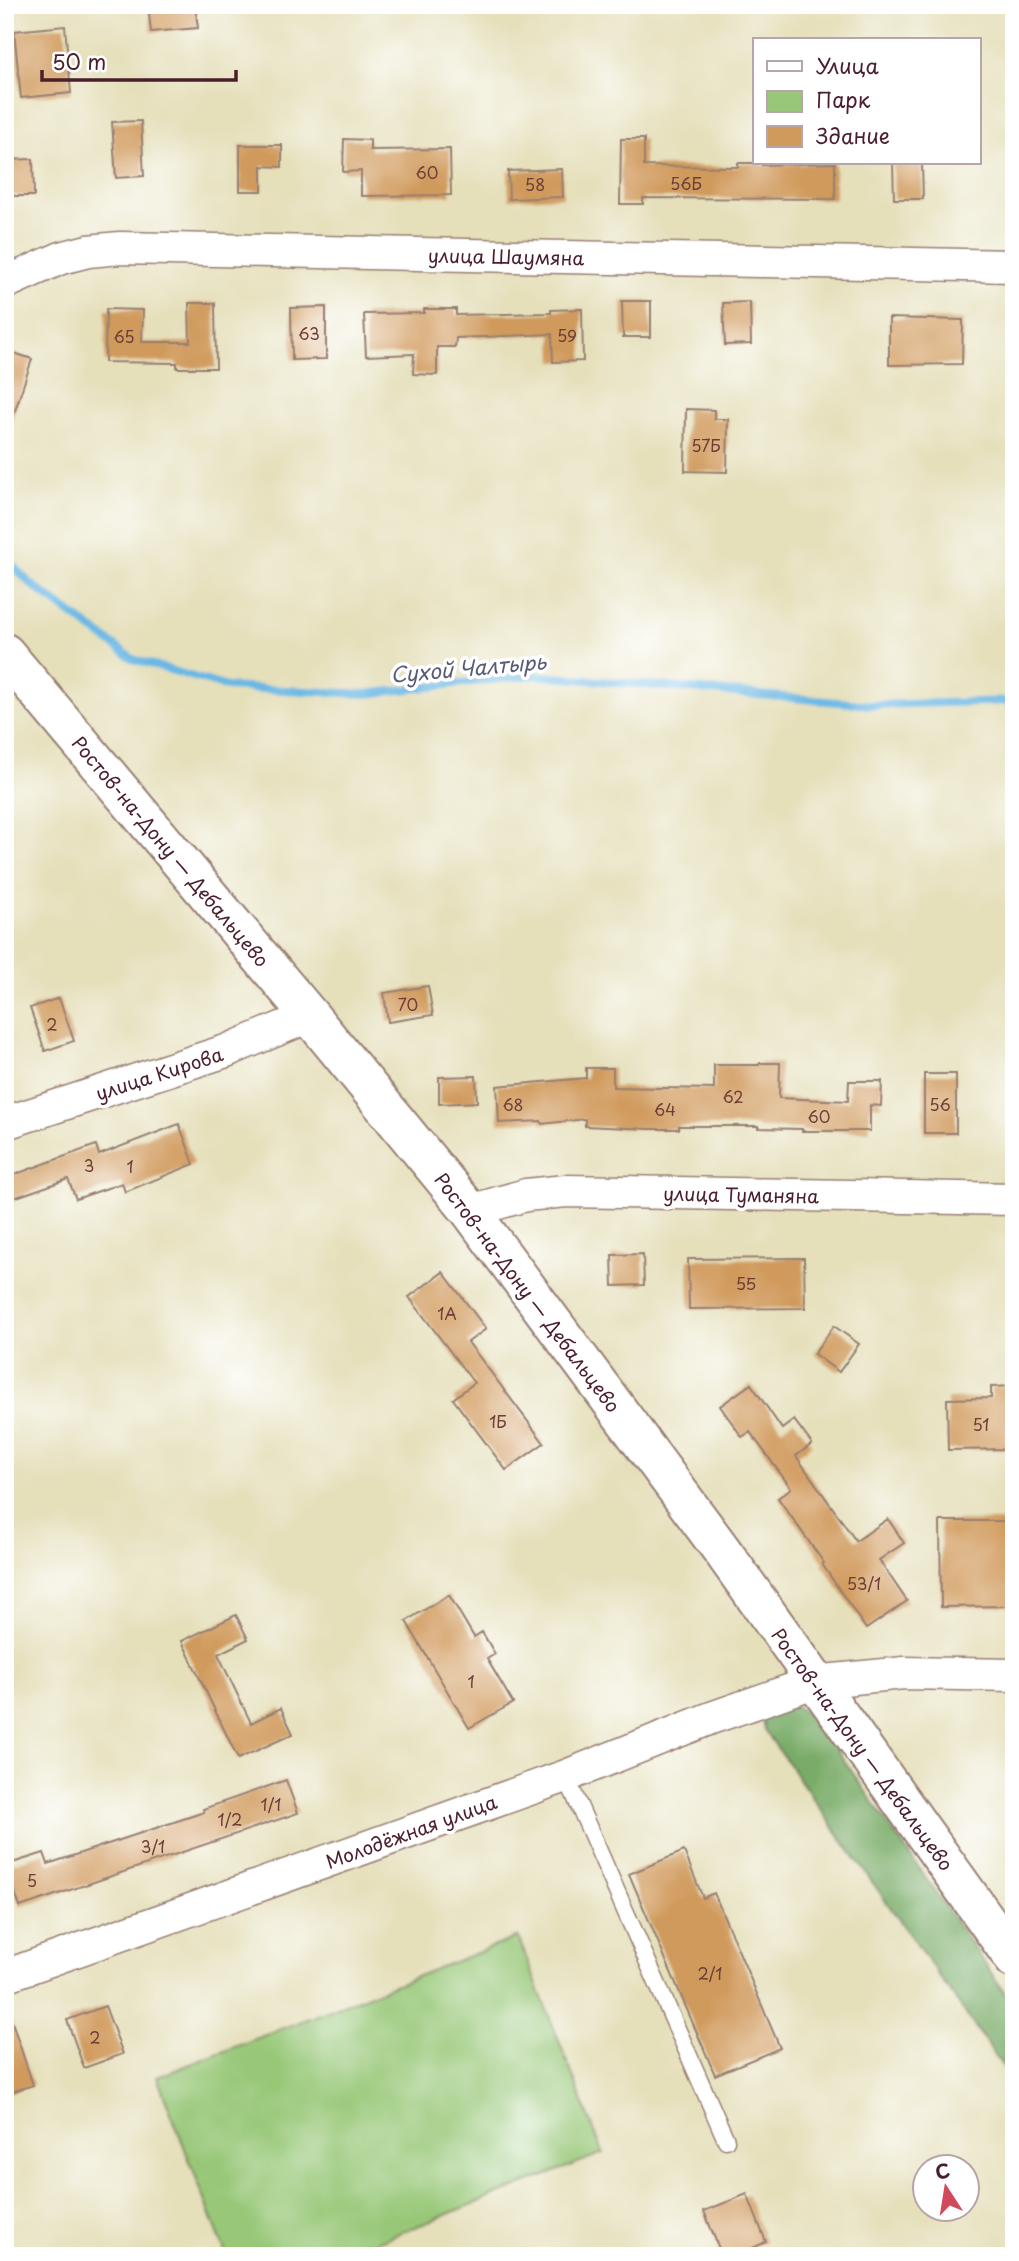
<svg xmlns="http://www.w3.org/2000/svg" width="1019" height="2261" font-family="'Playpen Sans',sans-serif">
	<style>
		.green { fill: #97c777; stroke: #707351; stroke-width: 2 }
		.forest { fill: #79ac68; stroke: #62664a; stroke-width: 2 }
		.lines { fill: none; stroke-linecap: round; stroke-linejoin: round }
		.stream { stroke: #6bb8e5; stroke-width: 8 }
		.building { fill: #d09a5b }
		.service-casing { stroke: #987f72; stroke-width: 19 }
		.minor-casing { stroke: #987f72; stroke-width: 35 }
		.tertiary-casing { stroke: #987f72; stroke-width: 42 }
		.service { stroke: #fff; stroke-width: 16 }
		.minor { stroke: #fff; stroke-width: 32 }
		.tertiary { stroke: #fff; stroke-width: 38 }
		.labels { text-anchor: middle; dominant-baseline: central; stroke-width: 7; stroke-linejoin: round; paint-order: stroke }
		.number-label { font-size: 16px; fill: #6c3e37 }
		.street-label { font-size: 19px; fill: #4a1f2b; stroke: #fff }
		.water-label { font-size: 21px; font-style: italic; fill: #575c75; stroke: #fff }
	</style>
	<rect width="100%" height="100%" fill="#fff"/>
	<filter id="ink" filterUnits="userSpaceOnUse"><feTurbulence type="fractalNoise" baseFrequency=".0143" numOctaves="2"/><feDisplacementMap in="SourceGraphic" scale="14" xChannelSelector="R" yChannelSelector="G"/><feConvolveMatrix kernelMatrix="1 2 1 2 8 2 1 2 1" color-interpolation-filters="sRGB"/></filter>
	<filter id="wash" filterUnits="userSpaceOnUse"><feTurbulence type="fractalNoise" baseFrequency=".00686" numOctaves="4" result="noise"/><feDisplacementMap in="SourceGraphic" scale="28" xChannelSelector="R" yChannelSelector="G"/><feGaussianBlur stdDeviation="1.57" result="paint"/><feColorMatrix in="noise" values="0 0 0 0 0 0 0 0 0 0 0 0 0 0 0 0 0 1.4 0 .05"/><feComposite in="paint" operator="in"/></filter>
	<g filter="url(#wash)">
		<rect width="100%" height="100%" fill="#e5dfba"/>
		<!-- green -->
		<path class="green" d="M518 1937 603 2153 341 2256H227L157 2077Z"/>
		<!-- forest -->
		<path class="forest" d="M796 1707 814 1717 1014 2006V2082L764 1729 762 1719 772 1708Z"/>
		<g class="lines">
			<!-- stream -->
			<path class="stream" d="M5 558 31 584 133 659 227 687 366 694 533 675 872 705 1014 701"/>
		</g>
		<g id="blocks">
			<!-- building -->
			<path class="building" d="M148 5H195L198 28 151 32Z
				M65 26 71 93 21 98 14 31Z
				M141 121 144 176 116 178 112 122Z
				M344 139 370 140V150L450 149 451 195 361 196V171L343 172Z
				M621 139H644V166L738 167V163H762V165L835 163V199L643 198V204H620Z
				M240 145H282V167L262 166V191H240Z
				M33 159 34 196H5V160Z
				M893 163H922L923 199H894Z
				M562 169 563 197 509 199 508 171Z
				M622 301H651V337H623Z
				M750 302 751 344 725 345 723 303Z
				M189 303H215L216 368H177V363L105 362 106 309 143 310 142 342H190Z
				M326 307V359L292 360 291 308Z
				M424 309H456V315L551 313V310L582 309 583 361 553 362 552 334 456 338 455 347H437V375L413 374 414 354 366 356 364 314 424 313Z
				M889 318 963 320 962 364 889 365Z
				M5 350 32 359 9 429 5 428Z
				M686 409 714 410V419H728L727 472 685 471Z
				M428 986 433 1015 388 1022 384 993Z
				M59 998 74 1041 45 1051 30 1008Z
				M760 1063H780L779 1098 848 1101 849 1081H882L881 1106 870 1105V1131H802V1129L758 1128V1126H679V1129H650L585 1126V1119L542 1124 541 1121 499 1123 497 1086 586 1078V1068H613V1087L714 1089V1065H759Z
				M924 1074H956V1133H924Z
				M476 1076 477 1102 439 1104V1077Z
				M179 1124 194 1164 125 1192 122 1183 76 1199 68 1179 5 1201V1178L96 1145 99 1155Z
				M643 1254 644 1285 613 1286 612 1255Z
				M804 1258 805 1308 689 1309 688 1259Z
				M443 1272 486 1329 468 1342 544 1443 506 1470 453 1399 474 1383 409 1297Z
				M834 1326 859 1344 839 1372 814 1354Z
				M751 1384 782 1429 794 1420 812 1444 796 1456 856 1541 888 1519 904 1543 879 1560 907 1601 866 1629 822 1564 824 1563 778 1498 791 1488 750 1432 742 1437 720 1406Z
				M1014 1386V1449L948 1450 947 1399 991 1398V1387Z
				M940 1521H1014V1606L941 1607Z
				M449 1595 474 1637 482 1632 495 1654 487 1659 513 1703 469 1728 406 1621Z
				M236 1615 248 1639 218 1654 251 1723 281 1708 293 1734 238 1759 182 1641Z
				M286 1780 298 1813 20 1907 6 1865 44 1853 48 1864 204 1812 203 1809Z
				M684 1851 703 1898 714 1893 780 2048 715 2075 629 1874Z
				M105 2006 123 2054 84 2068 67 2020Z
				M9 2013 33 2085 5 2094V2014Z
				M747 2194 766 2242 748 2250 751 2256H722L704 2211Z"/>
		</g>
	</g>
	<g filter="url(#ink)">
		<use href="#blocks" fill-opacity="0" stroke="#987f72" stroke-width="2"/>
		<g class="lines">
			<defs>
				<path id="service" d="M566 1776 726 2140"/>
				<path id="minor" d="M5 283 61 258 88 251 120 248 1014 266
					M5 1123 226 1051 310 1016
					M470 1211 526 1195 566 1191 1014 1199
					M5 1976 566 1776 711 1718 814 1682 904 1673 1014 1675"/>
				<path id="tertiary" d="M5 653 310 1016 470 1211 723 1552 1014 1959"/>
			</defs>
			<!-- service casing -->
			<use href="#service" class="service-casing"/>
			<!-- minor casing -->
			<use href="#minor" class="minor-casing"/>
			<!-- tertiary casing -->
			<use href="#tertiary" class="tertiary-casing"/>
			<!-- service -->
			<use href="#service" class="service"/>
			<!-- minor -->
			<use href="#minor" class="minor"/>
			<!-- tertiary -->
			<use href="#tertiary" class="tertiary"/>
		</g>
	</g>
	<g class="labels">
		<!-- number labels -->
		<g class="number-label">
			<text x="427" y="172">60</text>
			<text x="686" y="183">56Б</text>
			<text x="535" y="184">58</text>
			<text x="309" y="333">63</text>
			<text x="567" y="335">59</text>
			<text x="124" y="336">65</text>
			<text x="706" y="445">57Б</text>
			<text x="408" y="1004">70</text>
			<text x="52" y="1024">2</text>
			<text x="733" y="1096">62</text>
			<text x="513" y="1104">68</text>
			<text x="940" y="1104">56</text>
			<text x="665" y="1109">64</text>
			<text x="819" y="1116">60</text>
			<text x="89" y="1165">3</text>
			<text x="130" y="1166">1</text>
			<text x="746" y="1283">55</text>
			<text x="447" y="1313">1А</text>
			<text x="498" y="1421">1Б</text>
			<text x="981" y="1424">51</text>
			<text x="864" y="1583">53/1</text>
			<text x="471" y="1681">1</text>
			<text x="271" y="1804">1/1</text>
			<text x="230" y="1819">1/2</text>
			<text x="153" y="1846">3/1</text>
			<text x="32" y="1880">5</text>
			<text x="710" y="1973">2/1</text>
			<text x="95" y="2037">2</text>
		</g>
		<!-- street labels -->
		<g class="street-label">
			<text transform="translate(506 256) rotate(1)">улица Шаумяна</text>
			<text transform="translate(171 851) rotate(50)">Ростов-на-Дону — Дебальцево</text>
			<text transform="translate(159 1073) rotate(-18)">улица Кирова</text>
			<text transform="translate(741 1194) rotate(1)">улица Туманяна</text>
			<text transform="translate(528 1292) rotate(53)">Ростов-на-Дону — Дебальцево</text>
			<text transform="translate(863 1749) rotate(54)">Ростов-на-Дону — Дебальцево</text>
			<text transform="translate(411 1831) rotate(-20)">Молодёжная улица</text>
		</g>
		<!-- water labels -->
		<g class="water-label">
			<text transform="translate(468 667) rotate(-5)">Сухой Чалтырь</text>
		</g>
	</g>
	<!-- margin -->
	<rect width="1019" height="2261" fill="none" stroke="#fff" stroke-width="28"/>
	<!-- legend -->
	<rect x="753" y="38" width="228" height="126" fill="#ffffff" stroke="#b7a5aa" stroke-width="2"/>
	<rect x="767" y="61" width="35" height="10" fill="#ffffff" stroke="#b7a5aa" stroke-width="2"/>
	<text x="816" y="74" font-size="21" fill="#4a1f2b">Улица</text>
	<rect x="767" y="91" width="35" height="21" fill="#97c777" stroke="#b7a5aa" stroke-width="2"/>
	<text x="816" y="108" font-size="21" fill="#4a1f2b">Парк</text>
	<rect x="767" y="126" width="35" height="21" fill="#d09a5b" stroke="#b7a5aa" stroke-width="2"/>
	<text x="816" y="144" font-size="21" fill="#4a1f2b">Здание</text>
	<!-- north arrow -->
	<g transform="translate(946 2188) rotate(348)"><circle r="33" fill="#ffffff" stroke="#b7a5aa" stroke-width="2"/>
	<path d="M0-5L12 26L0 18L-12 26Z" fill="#d1495b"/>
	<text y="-10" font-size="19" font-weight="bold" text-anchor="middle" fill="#4a1f2b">С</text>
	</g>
	<!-- scale -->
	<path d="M42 70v10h194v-10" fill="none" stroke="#4a1f2b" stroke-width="3.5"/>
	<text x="52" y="70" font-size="21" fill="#4a1f2b" stroke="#ffffff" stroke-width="5" paint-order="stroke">50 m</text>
</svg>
